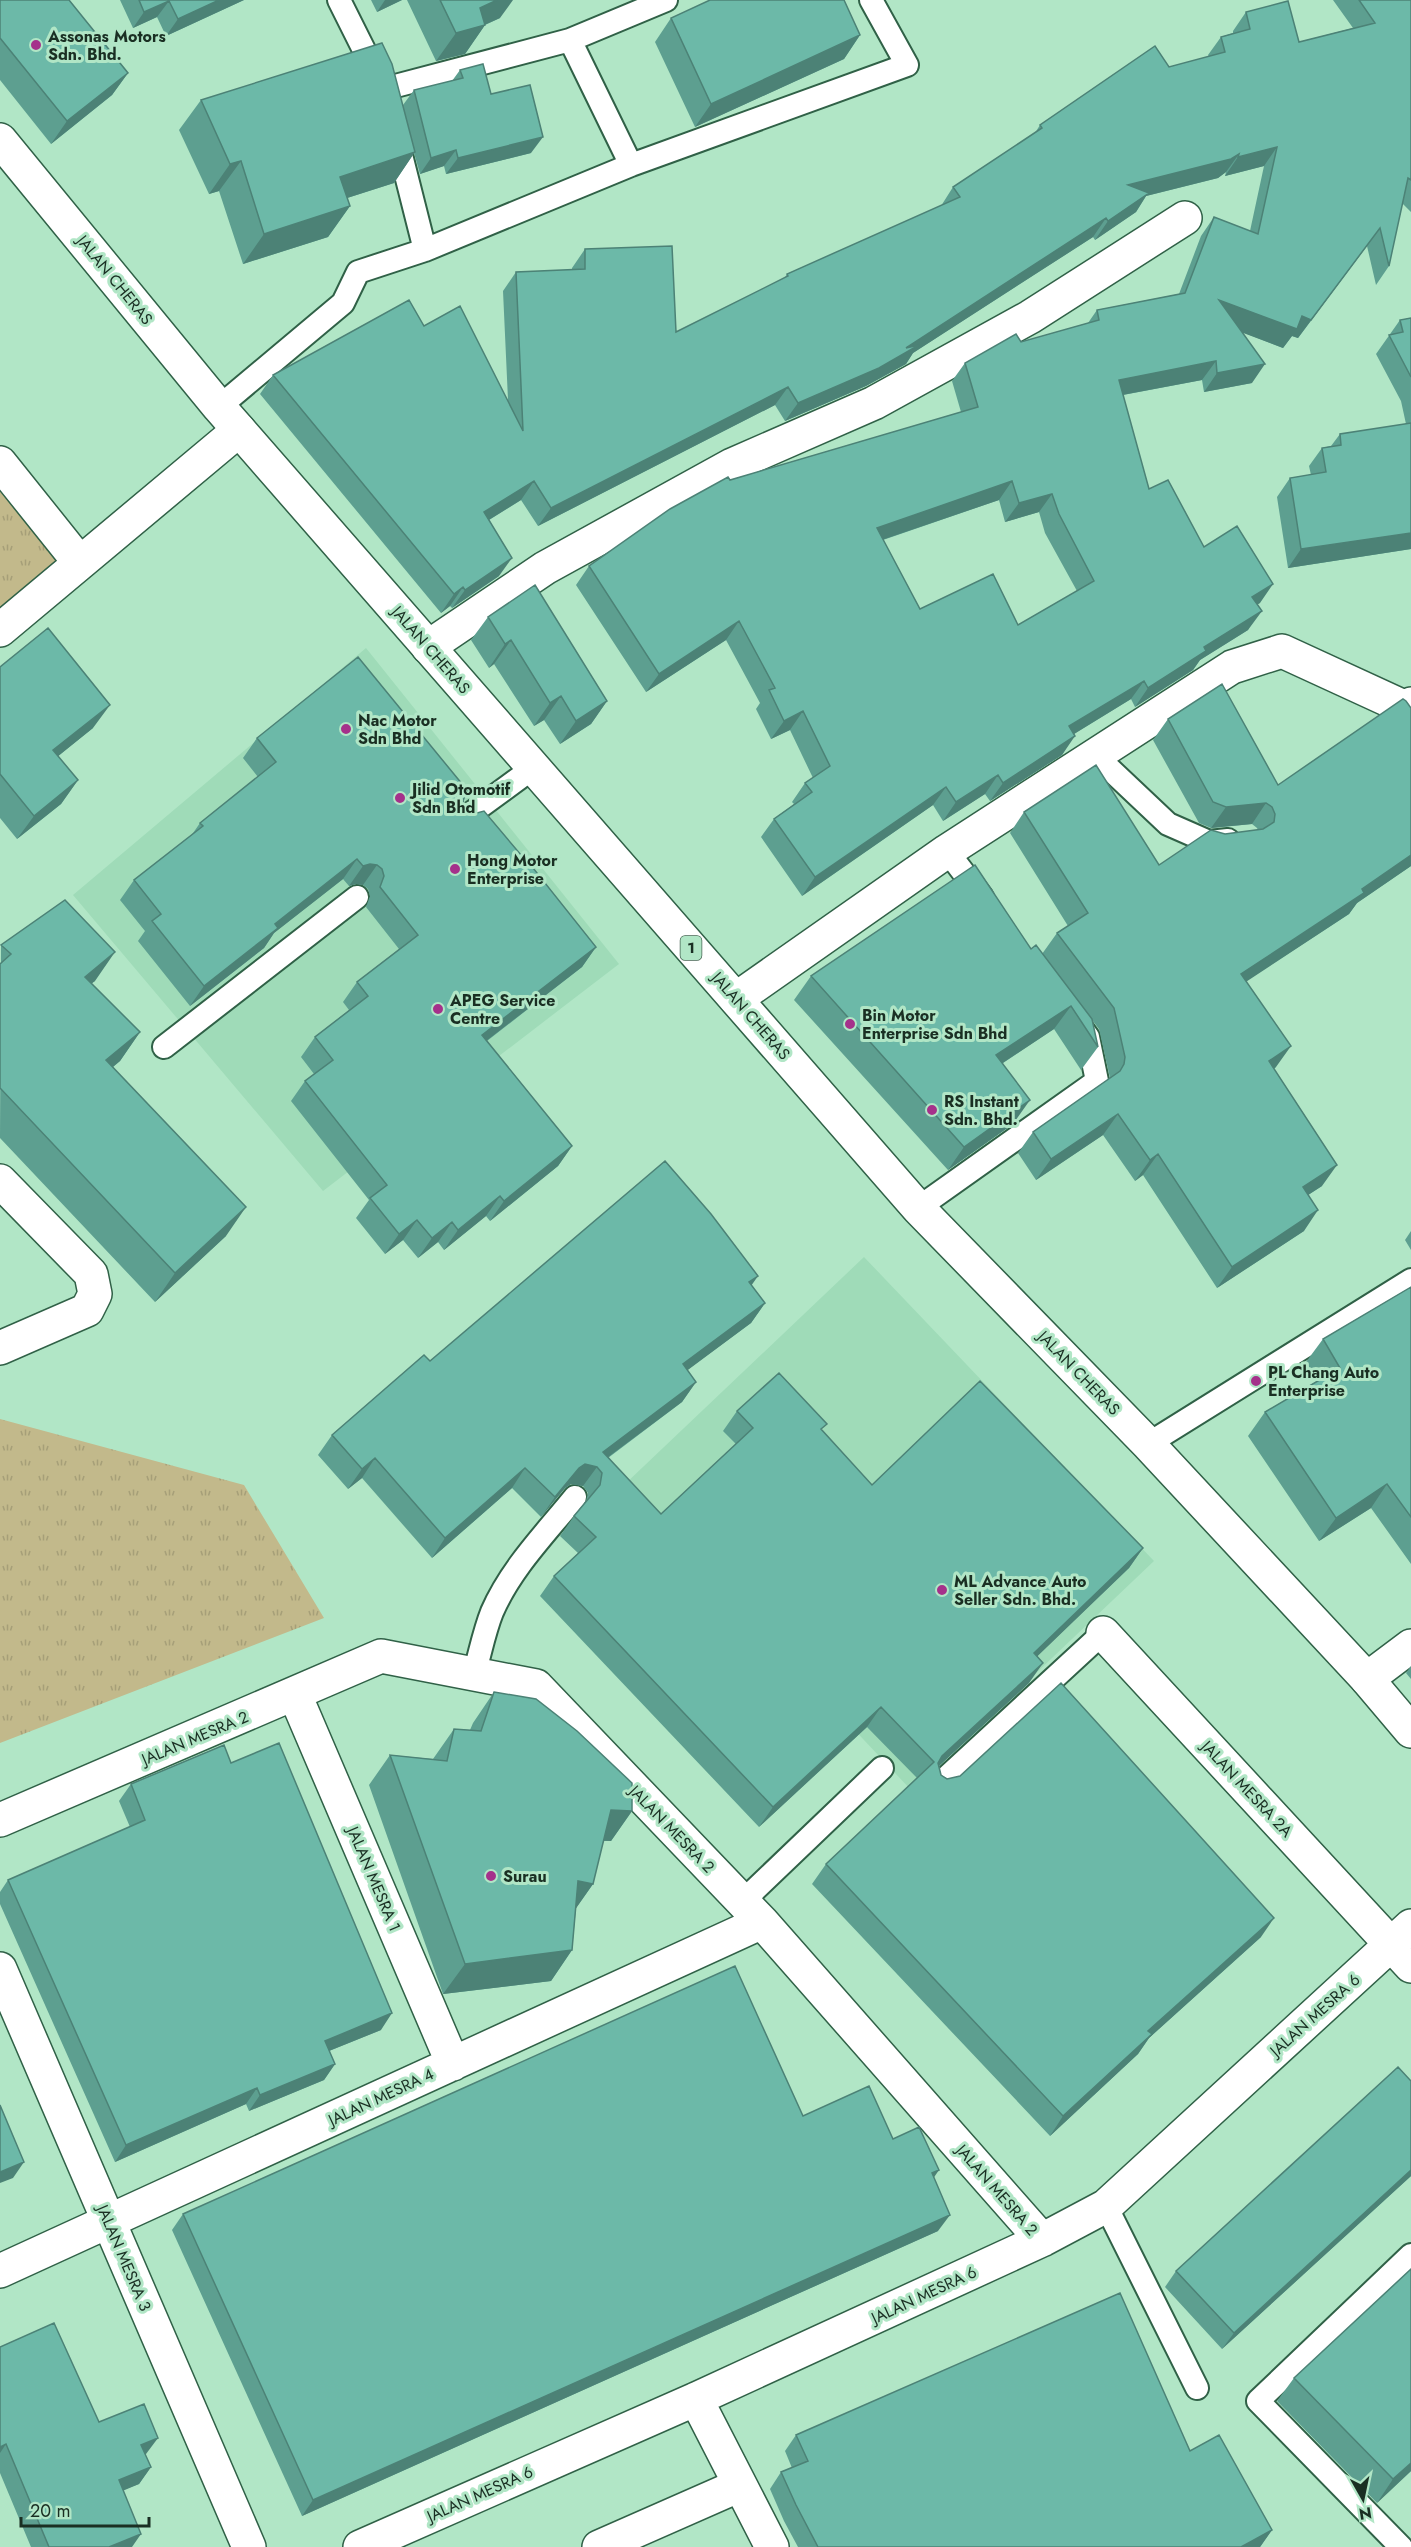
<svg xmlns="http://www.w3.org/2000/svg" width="1411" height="2547" font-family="Jost,sans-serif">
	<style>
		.built { fill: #9fdbb8 }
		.grass { fill: url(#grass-tufts) }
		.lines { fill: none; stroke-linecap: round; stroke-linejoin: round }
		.service-casing { stroke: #306147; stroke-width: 26 }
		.minor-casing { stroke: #306147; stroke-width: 36 }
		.primary-casing { stroke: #306147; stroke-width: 36 }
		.service { stroke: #fff; stroke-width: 22 }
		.minor { stroke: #fff; stroke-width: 33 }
		.primary { stroke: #fff; stroke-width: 33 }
		.wall { fill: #5d9f90; fill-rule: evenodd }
		.shaded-wall { fill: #4c8276 }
		.building { fill: #6cb9a8; stroke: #4c8276; stroke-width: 1.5; fill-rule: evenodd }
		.poi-dot { fill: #a5318b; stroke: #b1e6c6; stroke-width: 2 }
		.labels { text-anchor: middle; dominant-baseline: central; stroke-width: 6; stroke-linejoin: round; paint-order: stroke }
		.shield { fill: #b1e6c6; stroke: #476654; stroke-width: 1.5 }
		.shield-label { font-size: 15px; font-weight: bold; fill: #1a2f23 }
		.poi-label { font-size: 16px; font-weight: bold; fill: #1a2f23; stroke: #b1e6c6; text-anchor: start }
		.street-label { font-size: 16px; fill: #1a2f23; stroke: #b1e6c6 }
	</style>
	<defs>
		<pattern id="grass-tufts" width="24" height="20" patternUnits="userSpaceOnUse" patternTransform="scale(1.5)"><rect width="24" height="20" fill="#c2b98b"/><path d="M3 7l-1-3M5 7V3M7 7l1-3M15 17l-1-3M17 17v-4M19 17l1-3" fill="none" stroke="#a69f78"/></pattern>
	</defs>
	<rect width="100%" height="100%" fill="#b1e6c6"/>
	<!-- built -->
	<path class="built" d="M366 648 619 964 323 1191 73 895Z
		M864 1257 1154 1561 912 1791 624 1485Z"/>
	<!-- grass -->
	<path class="grass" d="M0 484 61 556 0 608Z
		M0 1419 244 1485 324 1618 0 1743Z"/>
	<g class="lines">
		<defs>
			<path id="service" d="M339 0 377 76
				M570 40 666 0
				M397 139 425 250
				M631 165 907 65 871 0
				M219 407 343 303 358 272 425 250 631 165 570 40 384 89
				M1096 756 1168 824 1209 842 1228 840
				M462 820 533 768
				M947 851 982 897
				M164 1047 357 897
				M918 1208 1097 1081 1088 1037 1080 1026
				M1148 1444 1411 1280
				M474 1674C480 1654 484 1632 492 1612 511 1568 546 1533 575 1497
				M937 1786 1103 1633
				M742 1902 882 1768
				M1106 2206 1197 2388
				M1401 2547 1258 2401 1411 2255"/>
			<path id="minor" d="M0 463 80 563
				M0 630 239 430
				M428 647 545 568 732 465 874 403 1030 317 1185 218
				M736 999 947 851 1232 667 1282 651 1406 708 1411 704
				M0 1181 91 1274 95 1294 87 1310 0 1348
				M1103 1633 1411 1966
				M1367 1679 1411 1646
				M295 1695 453 2064
				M0 1820 381 1656 536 1686 762 1922 1042 2240
				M0 1969 249 2547
				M0 2271 762 1922
				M696 2399 772 2547
				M360 2547 696 2399 1042 2240 1106 2206 1411 1926
				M599 2547 740 2485"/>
			<path id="primary" d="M0 140 219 407 918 1208 1148 1444 1367 1679 1411 1731"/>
		</defs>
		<!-- service casing -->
		<use href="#service" class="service-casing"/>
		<!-- minor casing -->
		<use href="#minor" class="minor-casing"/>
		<!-- primary casing -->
		<use href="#primary" class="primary-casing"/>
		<!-- service -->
		<use href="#service" class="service"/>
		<!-- minor -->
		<use href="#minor" class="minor"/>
		<!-- primary -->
		<use href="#primary" class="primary"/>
	</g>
	<!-- wall -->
	<path class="wall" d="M0 0 128 73 112 95 51 144 0 80Z
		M120 0H244L166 36 157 17 133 28Z
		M371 0H402L377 12Z
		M407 0H497L500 18 485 25 465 54 436 61Z
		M1333 0H1411V212L1402 203 1389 266 1376 285 1367 246 1298 338 1292 336 1283 348 1242 332 1252 383 1204 392 1202 380 1123 395 1149 489 1204 547 1260 603 1257 604 1248 630 1200 660 1193 670 1135 707 1131 699 1074 734 1062 755 990 801 985 794 943 821 933 805 802 896 761 837 774 819 794 804 792 802 805 783 813 778 790 730 771 739 756 709 760 703 726 640 646 692 576 585 589 566 730 480 961 412 952 381 965 363 1021 342 1088 323 1097 310 1179 294 1201 236 1214 217 1250 231 1264 166 1225 176 1226 172 1218 178 1146 196 1136 212 1095 240 1093 237 913 353 906 364 866 386 785 421 775 405 538 526 521 500 489 520 499 576 452 608 450 606 441 613 260 394 273 375 424 326 508 400 503 291 516 272 572 270V268L585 249 676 332 784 279 787 274 941 206 953 187 1035 133 1040 125 1169 67 1209 57 1208 55 1221 37 1233 33V31L1246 12 1299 42 1353 28ZM999 500 1005 522 1039 512 1045 533 1077 591 1018 625 920 609 883 540Z
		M671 18 860 35 844 59 695 127 655 42Z
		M460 70 491 94 531 153 446 174 444 166 420 174 414 153 394 183 347 198 350 206 328 237 243 264 219 191 209 194 179 130 201 100 403 105 414 90 452 81Z
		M1411 318V549L1288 568 1277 497 1290 478 1311 475 1309 466 1322 448 1331 446 1340 434 1406 424 1401 401 1376 354 1400 320Z
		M488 617 607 701 591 724 560 744 544 720 534 726 494 664 489 668 471 640Z
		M0 667 93 728 58 756 78 780 61 804 17 839 0 818Z
		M1411 708V866L1357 903 1349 914 1246 981 1276 1067 1274 1069 1322 1186 1308 1195 1304 1231 1217 1288 1143 1175 1135 1181 1103 1135 1036 1180 1018 1153 1033 1132 1110 1078 1099 1029 1092 1020 1098 1047 1081 1070 1054 1029 1003 1063 1013 1124 948 1170 794 1000 811 976 1031 949 1042 954 1057 933 1068 926 1010 833 1024 812 1159 865 1225 834 1258 830 1257 828 1252 824 1211 828 1199 823 1153 740 1168 719 1278 785Z
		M257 738 463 801 466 808 596 947 582 967 487 1041 572 1146 558 1166 490 1221 486 1216 444 1250 438 1242 418 1258 403 1240 385 1254 356 1218 369 1200 291 1101 305 1081 314 1074 301 1057 315 1037 349 1010 343 1002 357 982 399 949 366 907 370 896 368 889 363 885 356 884 349 886 343 879 274 933 264 948 190 1006 138 941 145 931 120 900 134 880 191 836 200 823 258 777 243 758Z
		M1 945 95 981 91 983 140 1032 120 1061 113 1067 226 1236 155 1302 0 1138Z
		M1411 1231V1250L1405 1240Z
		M752 1286 765 1303 751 1323 687 1370 696 1382 682 1402 608 1458 661 1514 736 1444 723 1431 737 1411 822 1431 872 1485 1143 1548 1129 1568 1037 1656 1029 1683 939 1766 941 1775 1261 1937 1149 2038 1138 2054 1050 2136 812 1884 826 1864 917 1778 867 1727 759 1827 540 1596 554 1576 578 1553 560 1536 574 1516 586 1501 588 1493 583 1486 571 1484 565 1488 541 1517 512 1488 432 1558 362 1478 348 1489 318 1455 332 1435 430 1361Z
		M1411 1287V1564L1371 1508 1319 1541 1248 1436 1265 1412 1317 1381 1306 1362 1323 1339Z
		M1411 1666V1679L1406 1673Z
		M494 1692 632 1811 611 1841H603L593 1884 576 1908 572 1950 551 1981 443 1994 369 1785 390 1755 433 1759 454 1729 470 1730 473 1723Z
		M231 1763 381 2030 329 2051 335 2064 324 2080 249 2111 246 2104 115 2162 0 1904V1892L8 1880 130 1827 119 1801 131 1784Z
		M1411 2081V2176L1222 2349 1165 2287 1176 2271Z
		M803 2116 893 2139 934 2178 938 2231 302 2516 172 2230 183 2214Z
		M1411 2269V2471L1377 2503 1277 2401 1294 2378Z
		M0 2347 99 2422 146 2454H145L151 2467 139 2484 123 2490 132 2547H31L0 2473Z
		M796 2435 1190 2451 1272 2530 1260 2547H798L784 2521 770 2489 781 2472 792 2468 785 2451Z"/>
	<!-- shaded-wall -->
	<path class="shaded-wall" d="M219 0H244L166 36 178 19Z
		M385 0H402L377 12Z
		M497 0H513L500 18 482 26 485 25 465 54 436 61 456 33 480 8Z
		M169 1 157 17 133 28 144 12Z
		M860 35 844 59 695 127 711 104Z
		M128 73 112 95 51 144 67 121Z
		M543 137 531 153 446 174 458 158Z
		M1277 147 1264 166 1225 176 1238 157Z
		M456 150 444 166 420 174 431 158Z
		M415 152 394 183 319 207 340 177Z
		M1239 154 1226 172 1218 178 1146 196 1136 212 1095 240 1108 221 1128 185Z
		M241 161 219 191 209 194 230 164Z
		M350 206 328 237 243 264 264 234Z
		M1106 218 1093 237 913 353 906 364 866 386 785 421 798 403 906 348Z
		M1380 228 1298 338 1292 336 1283 348 1206 319 1219 300 1302 316Z
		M1216 361 1202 380 1106 398 1119 380Z
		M1265 364 1252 383 1204 392 1217 373Z
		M788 387 775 405 538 526 551 508Z
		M534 481 521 500 471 531 484 512Z
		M1012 481 999 500 864 546 877 528Z
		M1052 494 1039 512 1005 522 1019 503Z
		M1411 533V549L1288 568 1301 549Z
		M512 558 499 576 452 608 465 590Z
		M1273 584 1260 603 1239 615 1252 597Z
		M463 587 450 606 441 613 454 594Z
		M1262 611 1248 630 1200 660 1193 670 1135 707 1148 688 1204 647Z
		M739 621 726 640 646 692 659 674Z
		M511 640 494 664 489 668 505 644Z
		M1144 681 1131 699 1056 745 1069 726Z
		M561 696 544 720 534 726 550 703Z
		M607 701 591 724 560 744 576 721Z
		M110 705 93 728 36 774 53 750Z
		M803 711 790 730 771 739 784 721Z
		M1075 736 1062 755 990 801 1003 783Z
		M998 775 985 794 943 821 956 802Z
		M78 780 61 804 17 839 34 816Z
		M946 787 933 805 802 896 815 877Z
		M1266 803 1252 824 1211 828 1226 807Z
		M1411 855V866L1357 903 1349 914 1226 995 1241 974Z
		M357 859 343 879 274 933 264 948 190 1006 204 986 275 924Z
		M370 864 377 865 363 885 356 884 349 886 363 866Z
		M596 947 582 967 468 1055 482 1035Z
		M115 952 95 981 64 1005 85 977Z
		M1071 1006 1054 1029 980 1078 996 1055Z
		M140 1032 120 1061 86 1089 106 1060Z
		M1291 1046 1276 1067 1254 1082 1269 1061Z
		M1030 1100 1013 1124 948 1170 964 1147Z
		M1118 1114 1103 1135 1036 1180 1051 1159Z
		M572 1146 558 1166 490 1221 504 1201Z
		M1158 1154 1143 1175 1135 1181 1150 1160Z
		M1337 1165 1322 1186 1288 1208 1303 1187Z
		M500 1196 486 1216 444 1250 458 1230Z
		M246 1207 226 1236 155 1302 175 1273Z
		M1318 1210 1304 1231 1217 1288 1232 1267Z
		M417 1220 403 1240 385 1254 399 1234Z
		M452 1222 438 1242 418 1258 432 1238Z
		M758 1276 744 1296 749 1282Z
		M765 1303 751 1323 669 1384 683 1364Z
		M696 1382 682 1402 596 1466 597 1467 583 1486 571 1484 565 1488 541 1517 555 1497 579 1468 603 1452Z
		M375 1458 362 1478 348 1489 362 1469Z
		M525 1468 512 1488 432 1558 445 1538Z
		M1387 1484 1371 1508 1319 1541 1336 1518Z
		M1143 1548 1129 1568 1020 1673 1034 1653Z
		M1043 1663 1029 1683 928 1776 942 1756Z
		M881 1707 867 1727 759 1827 773 1807Z
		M611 1810 632 1811 611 1841 590 1840Z
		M578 1881 593 1884 572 1914Z
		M1274 1918 1261 1937 1149 2038 1138 2054 1050 2136 1063 2116 1148 2031Z
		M572 1950 551 1981 443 1994 465 1964Z
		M392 2013 381 2030 314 2057 325 2041Z
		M335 2064 324 2080 249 2111 260 2095Z
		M257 2088 246 2104 115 2162 126 2145Z
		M24 2162 13 2178 0 2183V2172Z
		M939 2170 928 2186 932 2173Z
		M1411 2170V2176L1222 2349 1234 2333Z
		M950 2215 938 2231 302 2516 313 2500Z
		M158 2438 146 2454 130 2461 141 2445Z
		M6 2444 0 2453V2447Z
		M1411 2463V2471L1377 2503 1393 2479Z
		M151 2467 139 2484 108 2497 119 2480Z
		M1272 2530 1260 2547H1241Z
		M141 2534 132 2547H109Z"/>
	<!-- building -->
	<path class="building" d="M0 0H69L128 73 67 121 0 38Z
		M139 0H219L178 19 169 1 144 12Z
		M440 0H497L480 8 485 25 456 33Z
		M710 0H844L860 35 711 104 671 18Z
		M1359 0H1411V180L1408 178 1389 266 1380 228 1311 320 1302 316 1297 329 1219 300 1265 364 1217 373 1216 361 1119 380 1149 489 1168 480 1204 547 1237 526 1273 584 1252 597 1262 611 1204 647 1206 651 1148 688 1144 681 1069 726 1075 736 1003 783 998 775 956 802 946 787 815 877 774 819 812 792 805 783 830 766 803 711 784 721 769 690 775 688 739 621 659 674 589 566 670 509 728 477 730 480 978 407 965 363 1016 334 1021 342 1099 320 1097 310 1185 293 1214 217 1258 234 1277 147 1238 157 1239 154 1231 159 1128 185 1149 193 1108 221 1106 218 906 348 919 345 879 368 798 403 788 387 551 508 534 481 484 512 512 558 465 590 463 587 454 594 273 375 409 300 424 326 460 306 523 431 516 272 585 269V249L672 246 676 332 788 276 787 274 960 197 953 187 1042 128 1040 125 1155 46 1169 67 1225 52 1221 37 1250 29 1246 12 1288 1 1299 42 1375 23ZM1012 481 1019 503 1052 494 1059 514 1094 581 1018 625 993 574 920 609 877 528Z
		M382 43 392 64 415 152 340 177 350 206 264 234 241 161 230 164 201 100Z
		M483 64 491 94 530 85 543 137 458 158 456 150 431 158 414 90 463 78 460 70Z
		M1411 318V377L1389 335 1403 332 1400 320Z
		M1411 423V533L1301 549 1290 478 1326 472 1322 448 1341 445 1340 434Z
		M535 585 607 701 576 721 561 696 550 703 511 640 505 644 488 617Z
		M48 628 110 705 53 750 78 780 34 816 0 774V667Z
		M358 657 467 790 463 801 466 808 477 813 484 811 521 855 522 854 596 947 482 1035 572 1146 504 1201 500 1196 458 1230 452 1222 432 1238 417 1220 399 1234 370 1198 387 1185 305 1081 333 1060 315 1037 368 996 357 982 418 935 380 887 384 876 382 869 377 865 370 864 363 866 357 859 275 924 278 928 204 986 152 921 161 914 134 880 203 826 200 823 276 762 257 738Z
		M1222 684 1278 785 1403 699 1406 701 1411 708V855L1362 889 1364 893 1241 974 1291 1046 1269 1061 1337 1165 1303 1187 1318 1210 1232 1267 1158 1154 1150 1160 1118 1114 1051 1159 1033 1132 1120 1071 1124 1064 1125 1057 1114 1008 1057 933 1088 913 1024 812 1096 765 1159 865 1211 830 1225 834 1263 829 1274 822 1275 814 1272 807 1266 803 1226 807 1213 802 1168 719Z
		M975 865 1031 949 1036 945 1092 1019 1098 1047 1071 1006 996 1055 1030 1100 964 1147 811 976Z
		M65 900 115 952 85 977 140 1032 106 1060 246 1207 175 1273 0 1088V964L11 954 1 945Z
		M665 1161 711 1214 758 1276 749 1282 765 1303 683 1364 696 1382 603 1452 661 1514 753 1428 737 1411 779 1373 827 1424 821 1429 872 1485 980 1381 1143 1548 1034 1653 1043 1663 942 1756 938 1763 941 1775 947 1779 960 1776 1061 1683 1274 1918 1148 2031 1152 2034 1063 2116 826 1864 934 1762 881 1707 773 1807 554 1576 596 1537 574 1516 600 1485 602 1473 597 1467 585 1464 579 1468 555 1497 525 1468 445 1538 375 1458 362 1469 332 1435 424 1355 430 1361Z
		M1411 1287V1517L1387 1484 1336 1518 1265 1412 1340 1368 1323 1339Z
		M494 1692 536 1699 577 1731 632 1783V1811L611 1810 593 1884 578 1881 572 1950 465 1964 390 1755 447 1761 454 1729 481 1731Z
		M279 1743 392 2013 325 2041 335 2064 260 2095 257 2088 126 2145 8 1880 145 1820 131 1784 224 1745 231 1763Z
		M735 1966 803 2116 869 2086 893 2139 919 2127 939 2170 932 2173 950 2215 313 2500 183 2214Z
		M1398 2067 1411 2081V2170L1234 2333 1176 2271Z
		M0 2105 24 2162 0 2172Z
		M1411 2269V2463L1393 2479 1294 2378Z
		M1120 2293 1190 2451 1219 2435 1272 2530 1241 2547H818L796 2505 781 2472 808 2461 796 2435Z
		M54 2323 99 2422 144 2404 158 2438 141 2445 151 2467 119 2480 141 2534 109 2547H49L6 2444 0 2447V2347Z"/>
	<!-- markers -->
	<g class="poi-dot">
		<circle cx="36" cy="45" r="6"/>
		<circle cx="346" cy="729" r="6"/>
		<circle cx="400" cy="798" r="6"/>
		<circle cx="455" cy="869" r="6"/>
		<circle cx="438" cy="1009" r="6"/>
		<circle cx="850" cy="1024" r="6"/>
		<circle cx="932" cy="1110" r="6"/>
		<circle cx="1256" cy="1381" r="6"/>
		<circle cx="942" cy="1590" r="6"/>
		<circle cx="491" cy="1876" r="6"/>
	</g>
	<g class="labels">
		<!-- shield labels -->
		<rect class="shield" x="680.5" y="936" width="21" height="24" rx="4.5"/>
		<g class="shield-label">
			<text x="691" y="948">1</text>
		</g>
		<!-- poi labels -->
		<g class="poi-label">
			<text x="48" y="36">Assonas Motors<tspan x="48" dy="18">Sdn. Bhd.</tspan></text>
			<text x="358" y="720">Nac Motor<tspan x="358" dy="18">Sdn Bhd</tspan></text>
			<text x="412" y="789">Jilid Otomotif<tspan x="412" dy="18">Sdn Bhd</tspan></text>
			<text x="467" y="860">Hong Motor<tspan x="467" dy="18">Enterprise</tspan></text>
			<text x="450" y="1000">APEG Service<tspan x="450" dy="18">Centre</tspan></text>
			<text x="862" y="1015">Bin Motor<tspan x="862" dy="18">Enterprise Sdn Bhd</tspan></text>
			<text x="944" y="1101">RS Instant<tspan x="944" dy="18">Sdn. Bhd.</tspan></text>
			<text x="1268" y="1372">PL Chang Auto<tspan x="1268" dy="18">Enterprise</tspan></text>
			<text x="954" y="1581">ML Advance Auto<tspan x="954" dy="18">Seller Sdn. Bhd.</tspan></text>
			<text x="503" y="1876">Surau</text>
		</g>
		<!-- street labels -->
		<g class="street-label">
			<text transform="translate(115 280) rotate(51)">JALAN CHERAS</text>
			<text transform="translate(431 650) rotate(49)">JALAN CHERAS</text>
			<text transform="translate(751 1016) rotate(49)">JALAN CHERAS</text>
			<text transform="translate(1079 1373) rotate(46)">JALAN CHERAS</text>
			<text transform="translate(195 1738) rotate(-23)">JALAN MESRA 2</text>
			<text transform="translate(1247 1789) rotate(47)">JALAN MESRA 2A</text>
			<text transform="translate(672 1829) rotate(46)">JALAN MESRA 2</text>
			<text transform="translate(374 1879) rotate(67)">JALAN MESRA 1</text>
			<text transform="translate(1315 2015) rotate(-42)">JALAN MESRA 6</text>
			<text transform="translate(381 2097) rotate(-25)">JALAN MESRA 4</text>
			<text transform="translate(997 2190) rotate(49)">JALAN MESRA 2</text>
			<text transform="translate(124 2258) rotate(67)">JALAN MESRA 3</text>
			<text transform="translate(924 2295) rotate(-25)">JALAN MESRA 6</text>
			<text transform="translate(480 2494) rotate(-24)">JALAN MESRA 6</text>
		</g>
	</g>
	<!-- north arrow -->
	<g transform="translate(1363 2499) rotate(171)" stroke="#b1e6c6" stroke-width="4.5" paint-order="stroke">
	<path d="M0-4.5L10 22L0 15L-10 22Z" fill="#1a2f23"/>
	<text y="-9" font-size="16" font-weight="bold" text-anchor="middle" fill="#1a2f23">N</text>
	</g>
	<!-- scale -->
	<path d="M21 2517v9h128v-9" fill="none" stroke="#1a2f23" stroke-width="3"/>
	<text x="30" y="2517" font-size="18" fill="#1a2f23" stroke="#b1e6c6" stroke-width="4.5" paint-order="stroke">20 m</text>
</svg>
